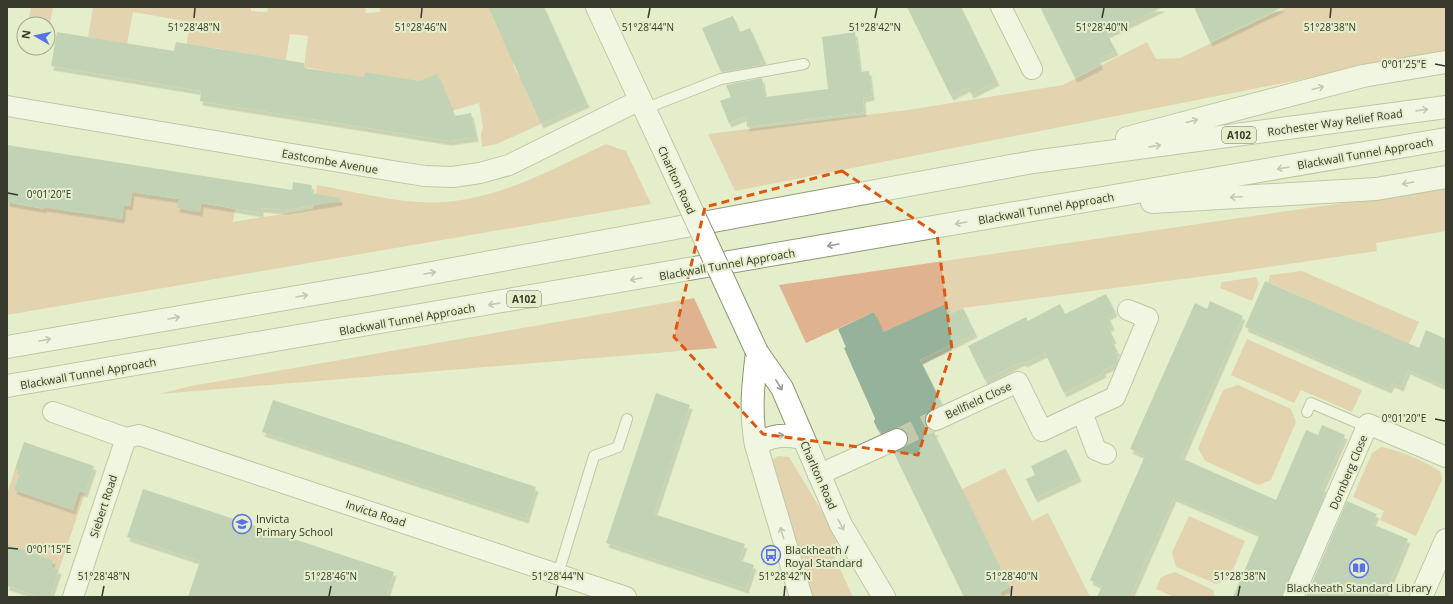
<svg xmlns="http://www.w3.org/2000/svg" width="1453" height="604" font-family="'Open Sans',sans-serif">
	<style>
		.green { fill: #e0b28f }
		.building { fill: #95b29a; filter: url(#shadow) }
		.lines { fill: none; stroke-linecap: round; stroke-linejoin: round }
		.minor-tunnel { stroke: #c2caab; stroke-width: 20; stroke-dasharray: 20 10; stroke-linecap: butt }
		.service-casing { stroke: #8f9777; stroke-width: 12 }
		.minor-casing { stroke: #8f9777; stroke-width: 22 }
		.secondary-casing { stroke: #8f9777; stroke-width: 24 }
		.trunk-casing { stroke: #8f9777; stroke-width: 24 }
		.service { stroke: #fff; stroke-width: 10 }
		.minor { stroke: #fff; stroke-width: 20 }
		.secondary { stroke: #fff; stroke-width: 22 }
		.trunk { stroke: #fff; stroke-width: 22 }
		.secondary-bridge-casing { stroke: #8f9777; stroke-width: 24; stroke-linecap: butt }
		.secondary-bridge { stroke: #fff; stroke-width: 22 }
		.oneway { stroke: #9a9c96 }
		.marked { fill: none; stroke: #df570e; stroke-width: 3; stroke-dasharray: 8 5; stroke-linejoin: round }
		.ticks { fill: none; stroke: #36392c; stroke-width: 1.5 }
		.labels { text-anchor: middle; dominant-baseline: central; stroke-width: 4; stroke-linejoin: round; paint-order: stroke }
		.shield { fill: #e5eecb; stroke: #6a6f5c; stroke-width: 1 }
		.shield-label { font-size: 10px; font-weight: bold; fill: #36392c }
		.street-label { font-size: 11px; fill: #36392c; stroke: #e5eecb }
		.poi-label { font-size: 11px; fill: #36392c; stroke: #e5eecb; text-anchor: start }
		.ticks-label { font-size: 10px; text-anchor: middle; fill: #36392c; stroke: #e5eecb; stroke-width: 4; stroke-linejoin: round; paint-order: stroke }
	</style>
	<defs>
		<filter id="shadow"><feDropShadow dx="2.5" dy="4.5" stdDeviation="0" flood-color="#0004"/></filter>
	</defs>
	<rect width="100%" height="100%" fill="#e5eecb"/>
	<!-- green -->
	<path class="green" d="M31 7H53L49 31 48 24H28Z
		M93 7H251V11L267 12 268 7H365L366 13 380 12V7H499L490 12 501 36 526 59 513 65 519 77 537 70 541 79 524 87 541 124 497 144 482 147 481 134 483 127 479 103 441 114 391 77 365 73 360 98 353 76 304 67 308 36 290 34 282 85 225 55V50L215 48 214 53 185 54 190 22 133 12 127 44 88 37Z
		M1287 7H1446V51L735 191 708 134 908 110 1063 85 1147 42 1156 59 1180 58Z
		M606 144 626 151 651 204 7 315V186L16 204 44 209 48 183 55 209 81 213 85 189 95 190 91 214 122 219 124 205 130 206 132 192 179 199 178 208 200 212 201 203 235 209 233 222 313 209 317 185C358 192 402 205 444 202 503 198 554 168 606 144Z
		M1446 188V231L1376 243 1377 251 1228 273 963 308 950 314 946 305 883 332 874 312 806 343 779 285Z
		M1302 271 1419 322 1409 344 1268 282 1270 275Z
		M1256 277 1259 283 1252 301 1220 288 1222 282Z
		M694 298 717 348 159 394 191 386Z
		M1247 339 1362 390 1352 412 1301 390 1294 403 1231 375Z
		M1238 385 1291 409 1296 422 1271 480 1258 485 1205 461 1198 448 1223 390Z
		M1381 447C1395 449 1432 463 1441 473L1442 480 1416 536 1380 520 1384 511 1353 497 1372 453Z
		M778 456 789 457 840 541 830 547 853 597H813L772 464 773 460Z
		M1005 468 1032 521 1048 513 1090 597H1002L1000 592 1010 586 969 504 952 494Z
		M15 469 20 471 14 490 73 510 79 491 85 493 59 570 51 567 53 560 7 544V494Z
		M1189 516 1245 541 1229 579 1216 584 1176 567 1172 552Z
		M1175 572 1213 590 1215 597H1174L1156 589 1161 577Z"/>
	<!-- building -->
	<path class="building" d="M488 7H544L587 103 541 124Z
		M907 7H961L997 81 971 94 968 87 951 96Z
		M1040 7H1163L1107 34 1116 51 1098 59 1101 65 1075 78Z
		M1194 7H1283L1210 42Z
		M733 16 740 32 750 28 764 60 760 61 761 65 721 72 702 28Z
		M57 32 174 51 176 42 304 63V68L364 77 365 72 419 81 437 74 455 116 471 113 476 137 449 141 200 101 201 91 51 66Z
		M855 32 860 72 869 71 872 96 863 98 864 112 747 127 746 116 729 123 720 101 731 97 726 85 762 78 765 97 828 89 822 37Z
		M7 145 292 190 293 182 312 185 311 193 340 198V201L285 210 261 208V213L201 203 200 212 177 208 179 199 132 192 130 206 124 205 122 219 44 207V209L7 202Z
		M1265 281 1419 348 1426 330 1446 339V387L1408 370 1401 387 1392 383 1389 389 1245 327Z
		M1106 294 1115 312 1108 316 1112 326 1108 327 1114 339 1111 340 1118 352 1115 353 1118 359 1117 364 1103 370 1104 373 1064 393 1045 353 1025 363 1023 361 985 380 968 346 1026 317 1028 321 1060 304 1065 314Z
		M1210 301 1243 316 1181 458 1276 500 1306 430 1318 435 1322 425 1345 435 1321 490 1326 492 1282 597H1233L1260 534 1174 497 1130 597H1097L1102 586 1090 580 1145 456 1130 449 1195 303 1207 309Z
		M946 304 950 314 963 308 975 333 920 360 942 404 927 413 925 419V424L930 430 937 431 934 433 1010 587 1000 592 1002 597H964L894 453 907 445 908 440 907 434 898 428 882 433 877 428 874 422 875 418 844 348 846 347 838 329 874 312 883 332Z
		M656 393 690 405 654 514 745 544 739 560 754 565 746 589 606 543Z
		M273 400 536 487 526 519 262 432Z
		M24 442 94 466 85 493 79 491 73 510 14 490 20 471 15 469Z
		M1066 449 1079 477 1035 498 1026 479 1035 475 1031 466Z
		M143 489 394 572 386 597H188L200 561 127 537Z
		M1347 501 1377 514 1372 524 1408 539 1384 597H1306Z
		M7 544 53 560 51 567 59 570 50 597H41L7 586Z"/>
	<g class="lines">
		<!-- minor-tunnel -->
		<path class="minor-tunnel" d="M897 439 936 420"/>
		<defs>
			<path id="service" d="M644 109 721 79 804 64
				M1307 412 1311 403 1367 427
				M558 574 594 456 618 447 627 419"/>
			<path id="minor" d="M1001 7 1032 69
				M7 106 399 172 425 176 453 177 480 173 509 165 640 100
				M53 412 126 438 139 435 626 597
				M1082 412 1115 397 1148 318 1128 310
				M936 420 1018 382 1042 431 1082 412 1096 450 1106 454
				M818 475 897 439
				M73 597 126 438
				M1293 597 1368 424 1446 457"/>
			<path id="secondary" d="M597 7 661 144
				M757 352 782 388 841 525 884 597
				M757 352C753 385 750 412 756 445L801 597
				M756 445C771 435 784 434 802 438
				M1421 597 1446 540"/>
			<path id="trunk" d="M1127 138 1363 76 1446 62
				M1152 202 1376 189 1446 177
				M7 347 372 284 1033 162 1446 107
				M7 386 1446 139"/>
		</defs>
		<!-- service casing -->
		<use href="#service" class="service-casing"/>
		<!-- minor casing -->
		<use href="#minor" class="minor-casing"/>
		<!-- secondary casing -->
		<use href="#secondary" class="secondary-casing"/>
		<!-- trunk casing -->
		<use href="#trunk" class="trunk-casing"/>
		<!-- service -->
		<use href="#service" class="service"/>
		<!-- minor -->
		<use href="#minor" class="minor"/>
		<!-- secondary -->
		<use href="#secondary" class="secondary"/>
		<!-- trunk -->
		<use href="#trunk" class="trunk"/>
		<defs>
			<path id="secondary-bridge" d="M661 144 757 352"/>
		</defs>
		<!-- secondary-bridge casing -->
		<use href="#secondary-bridge" class="secondary-bridge-casing"/>
		<!-- secondary-bridge -->
		<use href="#secondary-bridge" class="secondary-bridge"/>
	</g>
	<!-- one-way arrows -->
	<defs><path id="oneway-shaft" d="M-6 0H5M1.5-3L5.5 0L1.5 3" fill="none" stroke-width="1.6" stroke-linecap="round" stroke-linejoin="round"/></defs>
	<g class="oneway">
		<use href="#oneway-shaft" transform="translate(1318 88) rotate(-15)"/>
		<use href="#oneway-shaft" transform="translate(1422 110) rotate(-8)"/>
		<use href="#oneway-shaft" transform="translate(1192 121) rotate(-15)"/>
		<use href="#oneway-shaft" transform="translate(1155 146) rotate(-8)"/>
		<use href="#oneway-shaft" transform="translate(1283 168) rotate(170)"/>
		<use href="#oneway-shaft" transform="translate(1408 183) rotate(170)"/>
		<use href="#oneway-shaft" transform="translate(1236 197) rotate(177)"/>
		<use href="#oneway-shaft" transform="translate(961 223) rotate(170)"/>
		<use href="#oneway-shaft" transform="translate(833 245) rotate(170)"/>
		<use href="#oneway-shaft" transform="translate(430 273) rotate(-10)"/>
		<use href="#oneway-shaft" transform="translate(636 279) rotate(170)"/>
		<use href="#oneway-shaft" transform="translate(302 296) rotate(-10)"/>
		<use href="#oneway-shaft" transform="translate(494 304) rotate(170)"/>
		<use href="#oneway-shaft" transform="translate(174 318) rotate(-10)"/>
		<use href="#oneway-shaft" transform="translate(45 340) rotate(-10)"/>
		<use href="#oneway-shaft" transform="translate(779 385) rotate(58)"/>
		<use href="#oneway-shaft" transform="translate(778 436) rotate(-8)"/>
		<use href="#oneway-shaft" transform="translate(841 525) rotate(62)"/>
		<use href="#oneway-shaft" transform="translate(782 533) rotate(-107)"/>
	</g>
	<!-- marked area -->
	<path d="M0 0H1453V604H0ZM842 171 937 234 952 349 918 455 763 434 674 337 705 207Z" fill="#e5eecb" fill-opacity=".55" fill-rule="evenodd"/>
	<path class="marked" d="M842 171 937 234 952 349 918 455 763 434 674 337 705 207Z"/>
	<!-- ticks -->
	<path class="ticks" d="M194 18 195 8M421 18 422 8M648 18 650 8M875 18 877 8M1102 18 1104 8M1330 18 1331 8M1435 64 1445 66M8 193 18 195M1435 419 1445 421M8 548 18 549M102 596 104 586M329 596 331 586M556 596 558 586M784 596 785 586M1011 596 1012 586M1238 596 1240 586"/>
	<!-- icons -->
	<defs>
		<symbol id="school-ring" viewBox="-11 -11 22 22"><circle r="9.5" fill="#e5eecb" stroke="#5a72e9" stroke-width="1.5"/><path d="M0-5L7-2L0 1L-7-2ZM-4 1L0 2.5L4 1V4Q0 6-4 4Z" fill="#5a72e9"/></symbol>
		<symbol id="bus-ring" viewBox="-11 -11 22 22"><circle r="9.5" fill="#e5eecb" stroke="#5a72e9" stroke-width="1.5"/><path d="M-5-6H5V4H4V6H2V4H-2V6H-4V4H-5ZM-3.5-4V0h7V-4ZM-3.5 1.2v1.5H-2V1.2ZM2 1.2v1.5H3.5V1.2Z" fill="#5a72e9"/></symbol>
		<symbol id="library-ring" viewBox="-11 -11 22 22"><circle r="9.5" fill="#e5eecb" stroke="#5a72e9" stroke-width="1.5"/><path d="M-6-4Q-3-5.5-.7-3.5V5Q-3 3-6 4ZM6-4Q3-5.5 .7-3.5V5Q3 3 6 4Z" fill="#5a72e9"/></symbol>
	</defs>
	<g fill-rule="evenodd">
		<use href="#school-ring" x="231" y="513" width="22" height="22"/>
		<use href="#bus-ring" x="760" y="544" width="22" height="22"/>
		<use href="#library-ring" x="1348" y="557" width="22" height="22"/>
	</g>
	<g class="labels">
		<!-- shield labels -->
		<g class="shield">
			<rect x="1222" y="127" width="34" height="16" rx="3"/>
			<rect x="507" y="291" width="34" height="16" rx="3"/>
		</g>
		<g class="shield-label">
			<text x="1239" y="135">A102</text>
			<text x="524" y="299">A102</text>
		</g>
		<!-- street labels -->
		<g class="street-label">
			<text transform="translate(1335 122) rotate(-8)">Rochester Way Relief Road</text>
			<text transform="translate(1365 153) rotate(-10)">Blackwall Tunnel Approach</text>
			<text transform="translate(330 161) rotate(10)">Eastcombe Avenue</text>
			<text transform="translate(677 180) rotate(65)">Charlton Road</text>
			<text transform="translate(1046 208) rotate(-10)">Blackwall Tunnel Approach</text>
			<text transform="translate(727 264) rotate(-10)">Blackwall Tunnel Approach</text>
			<text transform="translate(407 319) rotate(-10)">Blackwall Tunnel Approach</text>
			<text transform="translate(88 373) rotate(-10)">Blackwall Tunnel Approach</text>
			<text transform="translate(978 400) rotate(-25)">Bellfield Close</text>
			<text transform="translate(1348 472) rotate(-67)">Dornberg Close</text>
			<text transform="translate(819 475) rotate(66)">Charlton Road</text>
			<text transform="translate(103 506) rotate(-72)">Siebert Road</text>
			<text transform="translate(376 513) rotate(18)">Invicta Road</text>
		</g>
		<!-- poi labels -->
		<g class="poi-label">
			<text x="256" y="518">Invicta<tspan x="256" dy="13">Primary School</tspan></text>
			<text x="785" y="549">Blackheath /<tspan x="785" dy="13">Royal Standard</tspan></text>
			<text x="1359" y="587" text-anchor="middle">Blackheath Standard Library</text>
		</g>
	</g>
	<g class="ticks-label">
		<text x="194" y="31">51°28'48"N</text>
		<text x="421" y="31">51°28'46"N</text>
		<text x="648" y="31">51°28'44"N</text>
		<text x="875" y="31">51°28'42"N</text>
		<text x="1102" y="31">51°28'40"N</text>
		<text x="1330" y="31">51°28'38"N</text>
		<text x="1404" y="68">0°01'25"E</text>
		<text x="49" y="198">0°01'20"E</text>
		<text x="1404" y="422">0°01'20"E</text>
		<text x="49" y="553">0°01'15"E</text>
		<text x="104" y="580">51°28'48"N</text>
		<text x="331" y="580">51°28'46"N</text>
		<text x="558" y="580">51°28'44"N</text>
		<text x="785" y="580">51°28'42"N</text>
		<text x="1012" y="580">51°28'40"N</text>
		<text x="1240" y="580">51°28'38"N</text>
	</g>
	<!-- border -->
	<rect width="1453" height="604" fill="none" stroke="#36392c" stroke-width="16"/>
	<!-- north arrow -->
	<g transform="translate(36 36) rotate(279)"><circle r="19" fill="#e5eecb" stroke="#9fa68b"/>
	<path d="M0-3L7 15L0 10L-7 15Z" fill="#5a72e9"/>
	<text y="-6" font-size="11" font-weight="bold" text-anchor="middle" fill="#36392c">N</text>
	</g>
</svg>
